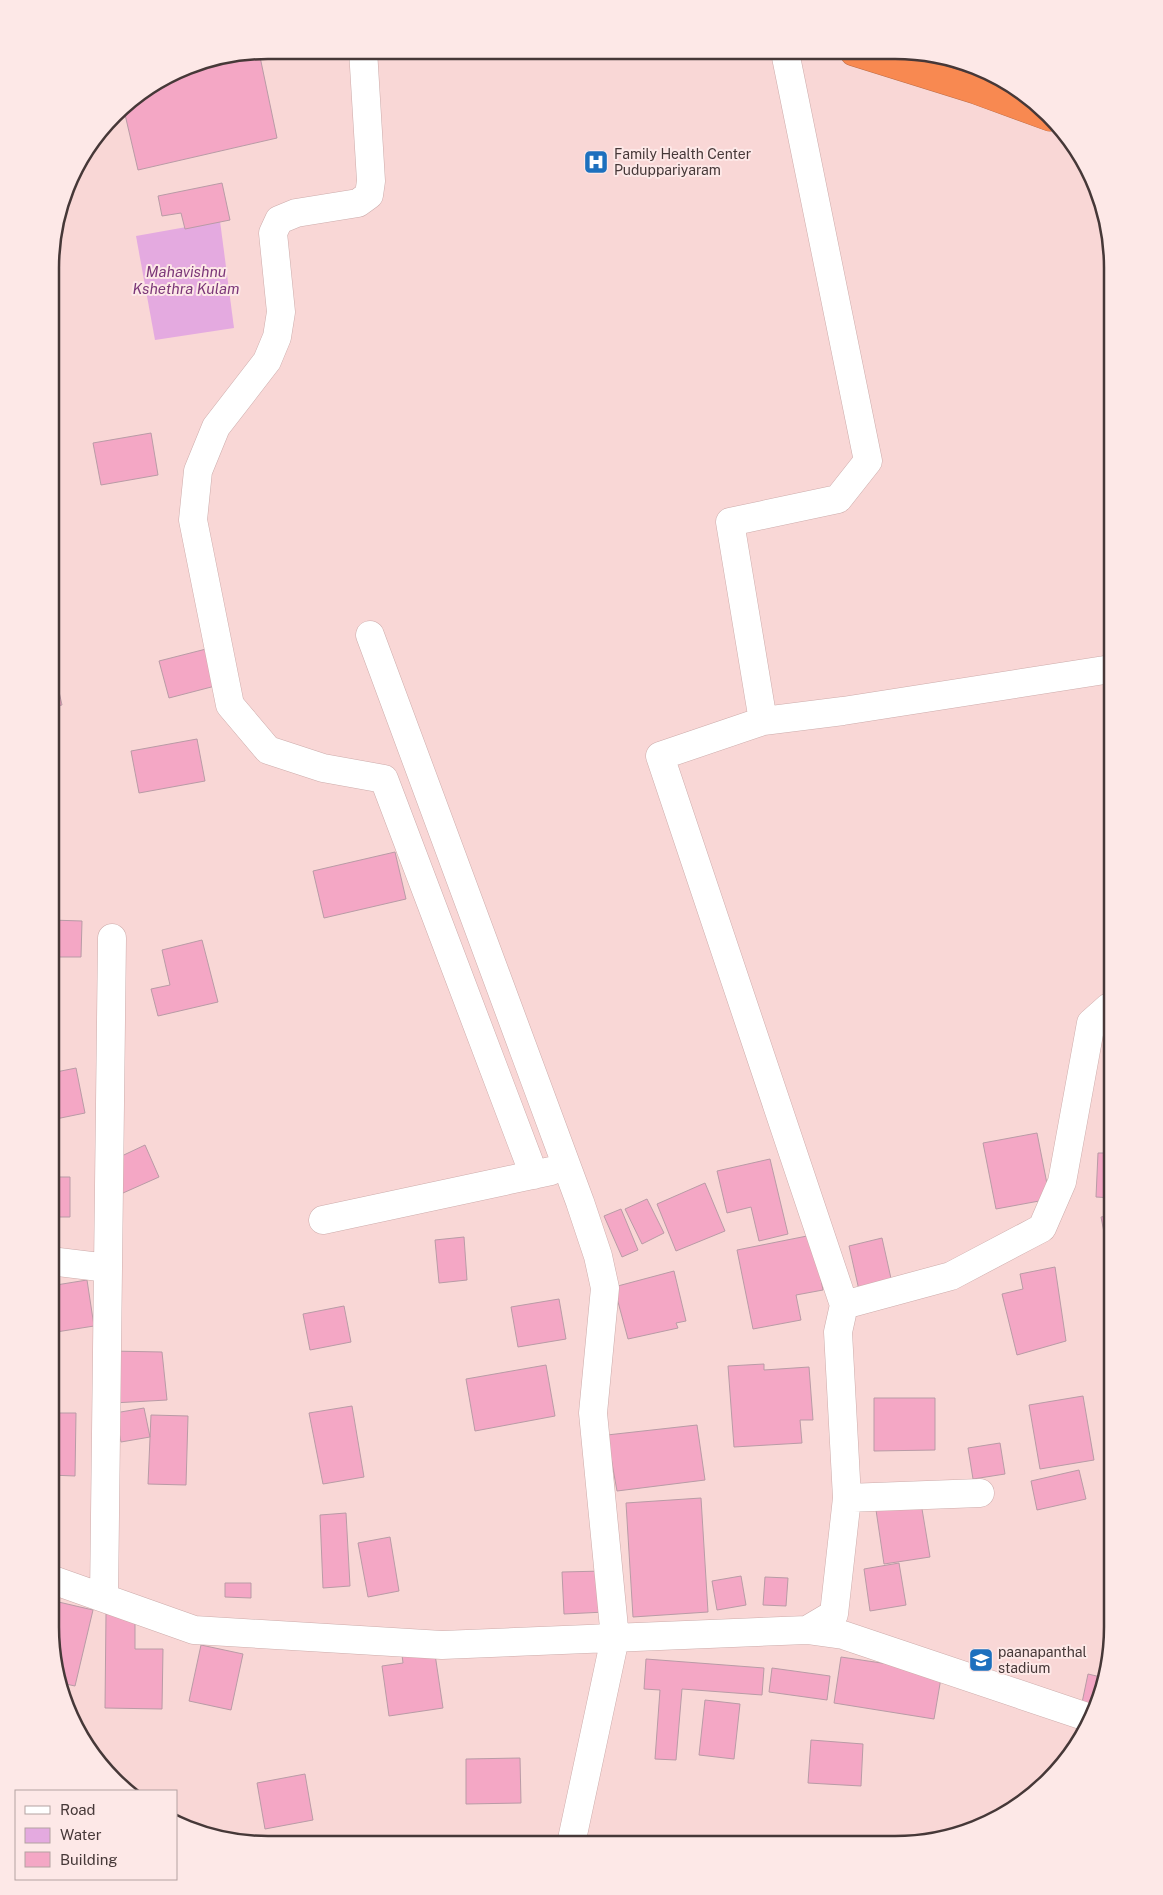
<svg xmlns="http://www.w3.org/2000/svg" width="1163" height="1895" font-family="'Public Sans',sans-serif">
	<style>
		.water { fill: #e4aae0 }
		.building { fill: #f4a7c5; stroke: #b99ba6 }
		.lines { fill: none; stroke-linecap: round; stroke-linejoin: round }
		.street-casing { stroke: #cdacab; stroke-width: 29 }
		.highway-casing { stroke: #ba6d48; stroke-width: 29 }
		.street { stroke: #fff; stroke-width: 28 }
		.highway { stroke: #f88951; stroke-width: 28 }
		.labels { text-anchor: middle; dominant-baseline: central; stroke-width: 4; stroke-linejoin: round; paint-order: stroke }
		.poi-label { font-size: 14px; fill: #463838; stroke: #fde8e7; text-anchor: start }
		.water-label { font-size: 15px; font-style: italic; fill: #7c3879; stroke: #fde8e7 }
		.rim { fill: none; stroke: #463838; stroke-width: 2.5 }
	</style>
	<rect width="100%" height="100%" fill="#f9d7d6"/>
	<!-- water -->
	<path class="water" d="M220 221 234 328 155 340 136 236Z"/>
	<!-- building -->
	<path class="building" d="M259 52 277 138 138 170 123 106 124 104 185 66Z
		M222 183 230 220 185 229 181 213 162 216 158 196Z
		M151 433 158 475 101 485 93 443Z
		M210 648 219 685 169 698 159 661Z
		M51 656 62 705 51 707Z
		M197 739 205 781 139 793 131 751Z
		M395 852 406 899 324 918 313 871Z
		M51 920 82 921 81 957H51Z
		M202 940 218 1002 158 1016 151 989 170 985 162 950Z
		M76 1068 85 1113 51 1120V1073Z
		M1037 1133 1050 1199 996 1209 983 1143Z
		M145 1145 159 1177 123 1193 109 1162Z
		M1098 1153H1113V1198L1096 1197Z
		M770 1159 788 1234 759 1241 751 1207 727 1213 717 1171Z
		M51 1177H70V1217H51Z
		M705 1183 725 1231 676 1251 657 1204Z
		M647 1199 664 1233 642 1244 625 1209Z
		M621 1209 638 1250 622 1257 604 1216Z
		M1113 1215V1263H1110L1101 1217Z
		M812 1235 823 1290 796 1295 801 1320 753 1329 737 1250Z
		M464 1237 467 1280 439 1283 435 1240Z
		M882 1238 892 1283 859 1290 849 1246Z
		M1055 1267 1066 1341 1017 1355 1002 1294 1023 1289 1020 1274Z
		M674 1271 686 1321 676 1323 678 1328 628 1339 614 1287Z
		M87 1280 94 1326 50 1333V1286Z
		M559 1299 566 1339 518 1347 511 1307Z
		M344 1306 351 1342 310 1350 303 1314Z
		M110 1351 162 1352 167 1400 113 1403Z
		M764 1364V1370L809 1367 813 1420H800L802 1443 734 1447 728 1366Z
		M546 1365 555 1416 475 1431 466 1379Z
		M1083 1396 1094 1460 1040 1469 1029 1405Z
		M874 1398H935V1450L874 1451Z
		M352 1406 364 1477 323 1484 309 1413Z
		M144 1408 150 1437 121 1442 115 1413Z
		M50 1413H76L75 1476 50 1475Z
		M151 1415 188 1416 186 1485 148 1484Z
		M697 1425 705 1480 617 1491 607 1435Z
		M1000 1443 1005 1474 973 1479 968 1448Z
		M1079 1470 1086 1499 1037 1510 1031 1481Z
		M701 1498 708 1612 633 1617 626 1503Z
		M921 1503 930 1557 884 1564 876 1510Z
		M346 1513 350 1586 323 1588 320 1515Z
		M390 1537 399 1591 368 1597 358 1543Z
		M899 1563 906 1605 870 1611 864 1569Z
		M604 1571 605 1612 564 1614 562 1572Z
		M741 1576 746 1605 717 1610 712 1581Z
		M765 1577 788 1578 786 1606 763 1605Z
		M225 1583H251V1598L225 1597Z
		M50 1600 93 1610 75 1686 61 1683 50 1627Z
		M106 1614H135V1649H163L162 1709 105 1708Z
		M432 1634 443 1708 389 1716 382 1666 403 1663 400 1639Z
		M201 1645 243 1654 231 1710 189 1701Z
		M841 1657 942 1672 934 1719 834 1703Z
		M646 1659 764 1668 762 1695 682 1689 676 1760 655 1759 660 1690 644 1689Z
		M772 1668 830 1676 827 1700 769 1692Z
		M1088 1674 1105 1678 1101 1697 1090 1719 1079 1717Z
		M705 1700 740 1704 734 1759 699 1755Z
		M811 1740 863 1744 861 1786 808 1783Z
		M520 1758 521 1803 466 1804V1759Z
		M305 1774 313 1820 265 1829 257 1783Z"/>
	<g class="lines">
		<defs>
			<path id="street" d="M363 50 371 181 369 195 358 203 296 213 279 220 273 233 281 312 277 337 267 361 216 427 198 471 193 520 230 705 268 750 323 768 384 779 534 1175
				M370 635 580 1202 598 1256 605 1288 593 1413 615 1638 571 1844
				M763 721 730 522 838 499 868 461 785 52
				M323 1220 551 1171
				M50 1261 108 1268
				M844 1305 951 1276 1042 1228 1062 1182 1091 1023 1109 1007 1113 1006
				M847 1498 980 1493
				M50 1579 194 1630 442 1645 807 1630 843 1635 1090 1718
				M104 1598 112 938
				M807 1630 834 1614 847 1498 838 1332 844 1305 660 756 763 721 843 711 1111 669"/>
			<path id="highway" d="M854 52 976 90 1050 117"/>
		</defs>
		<!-- street casing -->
		<use href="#street" class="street-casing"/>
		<!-- highway casing -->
		<use href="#highway" class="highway-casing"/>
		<!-- street -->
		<use href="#street" class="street"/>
		<!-- highway -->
		<use href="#highway" class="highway"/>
	</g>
	<!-- icons -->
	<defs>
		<symbol id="hospital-square" viewBox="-11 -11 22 22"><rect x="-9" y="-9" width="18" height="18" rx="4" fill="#1d70be" stroke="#fde8e7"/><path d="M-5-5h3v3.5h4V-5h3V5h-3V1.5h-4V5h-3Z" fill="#fff"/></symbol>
		<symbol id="school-square" viewBox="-11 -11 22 22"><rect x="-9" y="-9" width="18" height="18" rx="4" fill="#1d70be" stroke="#fde8e7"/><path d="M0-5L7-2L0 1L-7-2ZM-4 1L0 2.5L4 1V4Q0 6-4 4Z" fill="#fff"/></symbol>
	</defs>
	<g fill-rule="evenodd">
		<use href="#hospital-square" x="582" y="148" width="28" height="28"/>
		<use href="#school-square" x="967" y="1646" width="28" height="28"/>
	</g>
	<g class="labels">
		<!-- poi labels -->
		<g class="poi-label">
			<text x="614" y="154">Family Health Center<tspan x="614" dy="16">Puduppariyaram</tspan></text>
			<text x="998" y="1652">paanapanthal<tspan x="998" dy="16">stadium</tspan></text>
		</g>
		<!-- water labels -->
		<g class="water-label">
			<text x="186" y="271">Mahavishnu<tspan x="186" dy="17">Kshethra Kulam</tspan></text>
		</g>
	</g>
	<!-- crop -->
	<path d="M0 0H1163V1895H0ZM268 59H895A209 209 0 0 1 1104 268V1627A209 209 0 0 1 895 1836H268A209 209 0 0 1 59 1627V268A209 209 0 0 1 268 59Z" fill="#fde8e7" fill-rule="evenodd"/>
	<path class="rim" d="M268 59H895A209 209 0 0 1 1104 268V1627A209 209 0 0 1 895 1836H268A209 209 0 0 1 59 1627V268A209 209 0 0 1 268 59Z"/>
	<!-- legend -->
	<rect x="15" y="1790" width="162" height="90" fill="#fde8e7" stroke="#b4a2a1"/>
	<rect x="25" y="1806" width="25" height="8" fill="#ffffff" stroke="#b4a2a1"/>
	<text x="60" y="1815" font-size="15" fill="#463838">Road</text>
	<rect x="25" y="1828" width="25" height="15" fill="#e4aae0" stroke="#b4a2a1"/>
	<text x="60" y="1840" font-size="15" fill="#463838">Water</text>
	<rect x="25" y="1852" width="25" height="15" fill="#f4a7c5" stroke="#b4a2a1"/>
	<text x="60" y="1865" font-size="15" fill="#463838">Building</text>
</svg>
